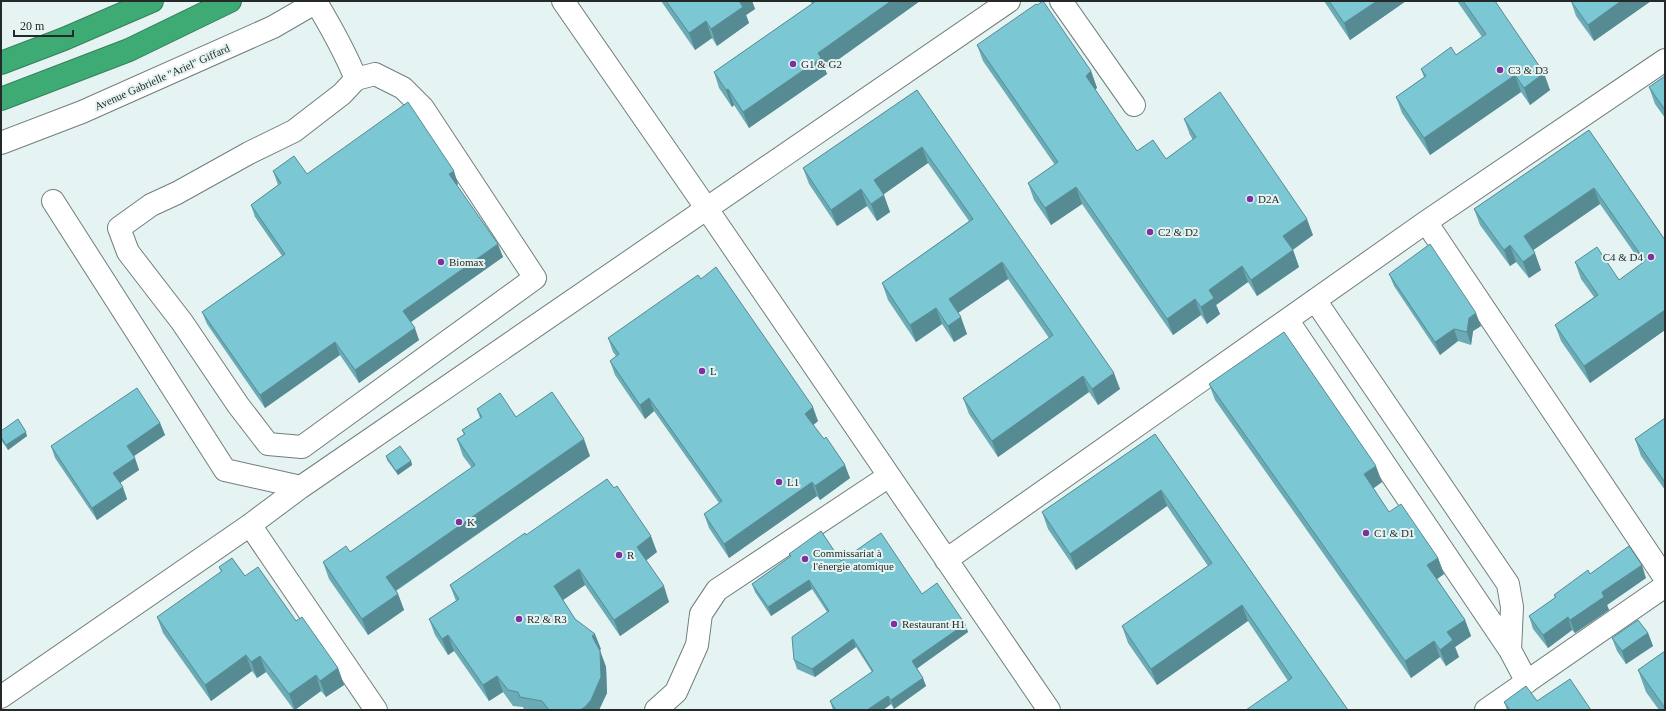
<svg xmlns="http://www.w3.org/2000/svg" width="1666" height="711" font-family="Georgia,serif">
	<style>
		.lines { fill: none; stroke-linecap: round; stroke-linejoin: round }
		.minor-casing { stroke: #717e7b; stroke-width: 24 }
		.highway-casing { stroke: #357e5a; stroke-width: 24 }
		.minor { stroke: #fff; stroke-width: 22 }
		.highway { stroke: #3eab75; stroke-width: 22 }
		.wall { fill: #6babb6 }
		.shaded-wall { fill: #578b94 }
		.building { fill: #7cc7d4; stroke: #578b94 }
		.poi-dot { fill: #7f2f9f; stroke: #e5f4f2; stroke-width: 1.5 }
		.labels { text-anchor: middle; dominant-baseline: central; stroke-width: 4; stroke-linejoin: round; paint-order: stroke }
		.poi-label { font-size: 11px; fill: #242a29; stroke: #e5f4f2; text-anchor: start }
		.street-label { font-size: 11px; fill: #242a29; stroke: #e5f4f2 }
	</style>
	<rect width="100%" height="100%" fill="#e5f4f2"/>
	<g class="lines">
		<defs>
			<path id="minor" d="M563 1 707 209 1049 710
				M1061 1 1134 105
				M316 2C331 27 345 52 356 79L342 94 294 131 249 153 177 193 151 205 119 228 128 252 182 322 238 405 268 444 302 447 535 278 423 108 403 88 375 74 356 79
				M1 143 82 112 273 27 318 1
				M53 201 225 470 301 487
				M1426 222 1665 578
				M1315 300 1508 584 1512 607 1510 650
				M1288 321 1510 650 1527 682
				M250 525 376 710
				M946 560 1426 222 1665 60
				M1 697 250 525 301 487 1009 1
				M656 710 676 692 697 645 701 614 717 590 889 476
				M1486 710 1665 586"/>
			<path id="highway" d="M1 63 64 39 152 1
				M1 99 129 50 230 1"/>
		</defs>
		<!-- minor casing -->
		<use href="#minor" class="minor-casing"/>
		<!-- highway casing -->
		<use href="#highway" class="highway-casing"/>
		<!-- minor -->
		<use href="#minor" class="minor"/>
		<!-- highway -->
		<use href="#highway" class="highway"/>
	</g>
	<!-- wall -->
	<path class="wall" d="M661 1H752L755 9 746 15 749 23 717 46 712 38 695 50Z
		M810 1H920L825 69 827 74 749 128 734 105 732 107 719 88 714 72 812 4Z
		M1324 1H1406L1350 40Z
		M1457 1H1495L1550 90 1530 105 1521 92 1430 155 1402 113 1396 97 1424 77 1421 69 1456 55 1482 37Z
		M1571 1H1651L1594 41 1576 16Z
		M977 45 1091 71 1097 88 1095 89 1137 151 1166 159 1193 140 1190 135 1184 119 1313 235 1293 250 1299 267 1257 296 1248 282 1216 305 1220 314 1207 324 1201 315 1173 335 1082 204 1051 225 1034 200 1028 183 1055 165 983 61Z
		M1665 76V118L1655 104 1649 87Z
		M917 90 1120 389 1098 405 1089 392 998 457 969 414 963 398 1049 338 1008 279 958 313 967 334 954 342 942 324 916 342 888 300 882 283 969 221 928 163 883 194 890 212 877 221 867 206 837 226 809 184 803 168Z
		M1589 130 1665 240V330L1590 383 1561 341 1555 325 1594 297 1581 279 1575 262 1619 280 1642 264 1600 204 1533 250 1541 270 1529 278 1516 262 1510 266 1480 225 1474 209Z
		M273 171 307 174 458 184 457 185 503 257 411 322 419 340 359 383 340 355 265 408 207 324 202 312 282 256 255 217 251 205 278 185Z
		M1389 274 1481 326 1473 331 1471 345 1458 341 1440 355 1394 286Z
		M701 279 818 421 813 425 850 478 820 500 817 496 729 558 709 528 704 514 719 503 654 411 645 419 615 375 610 361 616 356 613 352 608 338Z
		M1209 384 1382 482 1373 488 1389 512 1438 558 1444 574 1437 579 1465 620 1471 636 1455 647 1459 657 1446 666 1440 657 1411 678 1215 400Z
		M477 409 516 417 590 456 396 591 398 594 404 610 368 635 329 579 323 562 350 552 472 468 463 456 457 439 464 435 462 430 480 418Z
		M1665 418V490L1641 456 1635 439Z
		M160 423 165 435 134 456 139 470 120 483 127 499 97 520 55 458 51 446Z
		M1 431 27 436 8 450 1 440Z
		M1155 434 1348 710 1288 681 1248 621 1157 685 1128 643 1122 626 1208 566 1167 506 1076 570 1048 529 1042 512Z
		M386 456 411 461 412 465 398 475 387 460Z
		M526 535 657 552 646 560 669 602 620 636 585 585 563 600 575 619 601 649 600 650 606 667 607 693 599 710H524L523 707 513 706 503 692 489 701 454 651 448 655 435 635 429 619 456 601 450 585Z
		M789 554 841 561 922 594 965 624 968 632 917 668 926 686 894 709 891 704 883 710H833L830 701 872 672 856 647 815 677 797 669 794 660 827 612 812 589 771 616 755 592 752 584 791 557Z
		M219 567 245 576 296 621 338 668 344 685 326 697 321 691 294 710 266 672 257 678 252 671 211 701 163 633 157 617 221 572Z
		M1590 574 1646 578 1607 605 1609 610 1575 633 1572 630 1548 648 1533 629 1529 616 1555 598 1554 595Z
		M1648 633 1653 646 1626 664 1617 651 1612 638Z
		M1665 651V710H1659L1646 692 1638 670Z
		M1537 701 1591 710H1507L1504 702Z"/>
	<!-- shaded-wall -->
	<path class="shaded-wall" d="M738 1H752L755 9 746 15 749 23 717 46 711 29Z
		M891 1H920L825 69 827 74 749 128 743 112 818 53Z
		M1377 1H1406L1350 40 1344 23Z
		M1621 1H1651L1594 41 1588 25Z
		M706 21 712 38 695 50 689 33Z
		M1091 71 1097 88 1092 92 1086 76Z
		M1544 73 1550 90 1530 105 1524 88Z
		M1515 75 1521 92 1430 155 1424 138Z
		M728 89 734 105 732 107 726 90Z
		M922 147 928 163 880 197 874 180Z
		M454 171 458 184 454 187 449 174Z
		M1076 187 1082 204 1051 225 1045 208Z
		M1594 188 1600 204 1529 253 1524 236Z
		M861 189 867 206 837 226 831 210Z
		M884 195 890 212 877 221 871 204Z
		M1307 219 1313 235 1289 252 1283 236Z
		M498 244 503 257 408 324 403 311Z
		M1510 245 1516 262 1510 266 1504 250Z
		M1293 250 1299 267 1257 296 1251 280Z
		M1535 253 1541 270 1529 278 1523 262Z
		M1002 262 1008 279 955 315 949 299Z
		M1242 266 1248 282 1216 305 1220 314 1207 324 1201 307 1209 290Z
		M1195 299 1201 315 1173 335 1167 319Z
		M936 308 942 324 916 342 910 325Z
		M1665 310V330L1590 383 1584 366Z
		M1476 313 1481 326 1473 331 1471 345 1467 332 1469 318Z
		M961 317 967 334 954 342 948 326Z
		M415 328 419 340 359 383 355 370Z
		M1454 329 1458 341 1440 355 1435 342Z
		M335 342 340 355 265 408 260 395Z
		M1114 373 1120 389 1098 405 1092 389Z
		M1083 376 1089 392 998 457 992 441Z
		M649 398 654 411 645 419 640 405Z
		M813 407 818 421 810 428 805 414Z
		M160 423 165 435 131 458 127 446Z
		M26 432 27 436 8 450 6 445Z
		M584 439 590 456 392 593 386 577Z
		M135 458 139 470 117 485 113 473Z
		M411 461 412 465 398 475 396 471Z
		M845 465 850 478 820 500 815 486Z
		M1376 466 1382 482 1370 491 1364 474Z
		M812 482 817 496 729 558 724 544Z
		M123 487 127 499 97 520 92 508Z
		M1161 490 1167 506 1076 570 1070 554Z
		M651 536 657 552 643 563 637 547Z
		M1438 558 1444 574 1433 582 1427 565Z
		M1642 565 1646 578 1607 605 1609 610 1575 633 1570 620 1602 592Z
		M579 569 585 585 560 602 554 586Z
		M809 580 812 589 771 616 768 607Z
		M664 586 669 602 620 636 614 620Z
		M398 594 404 610 368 635 362 619Z
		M1242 605 1248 621 1157 685 1151 669Z
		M1568 617 1572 630 1548 648 1543 635Z
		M1465 620 1471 636 1455 647 1459 657 1446 666 1440 650 1447 632Z
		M965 624 968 632 915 670 912 661Z
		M1648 633 1653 646 1626 664 1622 651Z
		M595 634 601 649 597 652 592 636Z
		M448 635 454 651 448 655 442 639Z
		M853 639 856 647 815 677 812 669Z
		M1434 641 1440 657 1411 678 1405 661Z
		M600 651 606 667 607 693 599 710H580Z
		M246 655 252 671 211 701 205 685Z
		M260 656 266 672 257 678 251 662Z
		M338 668 344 685 326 697 320 681Z
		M316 675 321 691 295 710 289 694Z
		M497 676 503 692 489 701 483 685Z
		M923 678 926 686 894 709 891 700Z
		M888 696 891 704 883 710H867Z"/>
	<!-- building -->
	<path class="building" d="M666 1H739L743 7 711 29 706 21 689 33Z
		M816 1H891L818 53 821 58 743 112 728 89 726 90 714 72Z
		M1043 1 1091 71 1086 76 1137 151 1153 140 1166 159 1196 137 1184 119 1220 92 1307 219 1283 236 1293 250 1251 280 1242 266 1209 290 1214 298 1201 307 1195 299 1167 319 1076 187 1045 208 1028 183 1058 162 977 45 1036 4 1037 5Z
		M1329 1H1377L1344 23Z
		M1463 1H1495L1544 73 1524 88 1515 75 1424 138 1396 97 1426 76 1421 69 1451 47 1456 55 1486 34Z
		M1571 1H1621L1588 25Z
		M1665 76V110L1649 87Z
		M917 90 1114 373 1092 389 1083 376 992 441 963 398 1053 335 1002 262 949 299 961 317 948 326 936 308 910 325 882 283 973 219 922 147 874 180 884 195 871 204 861 189 831 210 803 168Z
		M408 102 454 171 449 174 498 244 403 311 415 328 355 370 335 342 260 395 202 312 285 254 251 205 281 183 273 171 294 156 307 174Z
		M1589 130 1665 240V310L1584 366 1555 325 1598 295 1575 262 1597 247 1619 280 1645 261 1594 188 1524 236 1535 253 1523 262 1510 245 1504 250 1474 209Z
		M1430 244 1476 313 1469 318 1467 332 1454 329 1435 342 1389 274Z
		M716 267 813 407 805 414 824 439 826 437 845 465 815 486 812 482 724 544 704 514 722 501 649 398 640 405 610 361 619 354 608 338 698 275 701 279Z
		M1284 332 1376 466 1364 474 1389 512 1401 504 1438 558 1427 565 1465 620 1447 632 1453 640 1440 650 1434 641 1405 661 1209 384Z
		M137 388 160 423 127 446 135 458 113 473 123 487 92 508 51 446Z
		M552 392 584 439 386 577 398 594 362 619 323 562 346 546 350 552 475 465 457 439 465 434 462 430 482 417 477 409 500 393 516 417Z
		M1665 418V481H1664L1635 439Z
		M18 419 26 432 6 445 1 437V431Z
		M1155 434 1348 710H1246L1292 678 1242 605 1151 669 1122 626 1212 563 1161 490 1070 554 1042 512Z
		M400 446 411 461 396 471 386 456Z
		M607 479 614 488 617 486 651 536 637 547 664 586 614 620 579 569 554 586 575 619 595 634 592 636 600 651 601 677 591 700 585 707 580 710H549L542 701 520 697 518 692 508 690 497 676 483 685 448 635 442 639 429 619 459 599 450 585 525 533 526 535Z
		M821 531 841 561 881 533 922 594 937 583 965 624 912 661 923 678 891 700 888 696 867 710H836L830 701 873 671 853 639 812 669 794 660 792 637 829 611 809 580 768 607 752 584 791 556 789 554Z
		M1629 546 1642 565 1602 592 1604 597 1570 620 1568 617 1543 635 1529 616 1556 597 1554 595 1588 570 1590 574Z
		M232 558 245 576 258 567 296 621 302 617 338 668 320 681 316 675 289 694 260 656 251 662 246 655 205 685 157 617 222 571 219 567Z
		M1638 620 1648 633 1622 651 1612 638Z
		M1665 651V708L1638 670Z
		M1570 679 1591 710H1510L1504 702 1526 686 1537 701Z"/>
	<!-- markers -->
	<g class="poi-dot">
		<circle cx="793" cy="64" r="4"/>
		<circle cx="1500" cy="70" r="4"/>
		<circle cx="1250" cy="199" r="4"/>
		<circle cx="1150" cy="232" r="4"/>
		<circle cx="1651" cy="257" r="4"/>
		<circle cx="441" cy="262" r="4"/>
		<circle cx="702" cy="371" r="4"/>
		<circle cx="779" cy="482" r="4"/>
		<circle cx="459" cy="522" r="4"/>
		<circle cx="1366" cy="533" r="4"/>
		<circle cx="619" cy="555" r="4"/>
		<circle cx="805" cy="559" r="4"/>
		<circle cx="519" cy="619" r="4"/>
		<circle cx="894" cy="624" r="4"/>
	</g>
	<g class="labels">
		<!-- poi labels -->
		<g class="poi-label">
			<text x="801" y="64">G1 &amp; G2</text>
			<text x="1508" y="70">C3 &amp; D3</text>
			<text x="1258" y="199">D2A</text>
			<text x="1158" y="232">C2 &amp; D2</text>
			<text x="1643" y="257" text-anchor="end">C4 &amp; D4</text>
			<text x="449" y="262">Biomax</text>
			<text x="710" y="371">L</text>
			<text x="787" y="482">L1</text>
			<text x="467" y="522">K</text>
			<text x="1374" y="533">C1 &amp; D1</text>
			<text x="813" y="553">Commissariat à<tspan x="813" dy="13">l'énergie atomique</tspan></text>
			<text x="627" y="555">R</text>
			<text x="527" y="619">R2 &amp; R3</text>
			<text x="902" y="624">Restaurant H1</text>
		</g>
		<!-- street labels -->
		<g class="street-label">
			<text transform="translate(162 77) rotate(-24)">Avenue Gabrielle "Ariel" Giffard</text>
		</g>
	</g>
	<!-- border -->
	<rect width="1666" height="711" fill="none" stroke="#242a29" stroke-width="4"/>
	<!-- scale -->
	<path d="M14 30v6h59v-6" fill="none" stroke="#242a29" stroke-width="2"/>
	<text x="20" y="30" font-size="12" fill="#242a29" stroke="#e5f4f2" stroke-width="3" paint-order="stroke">20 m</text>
</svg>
